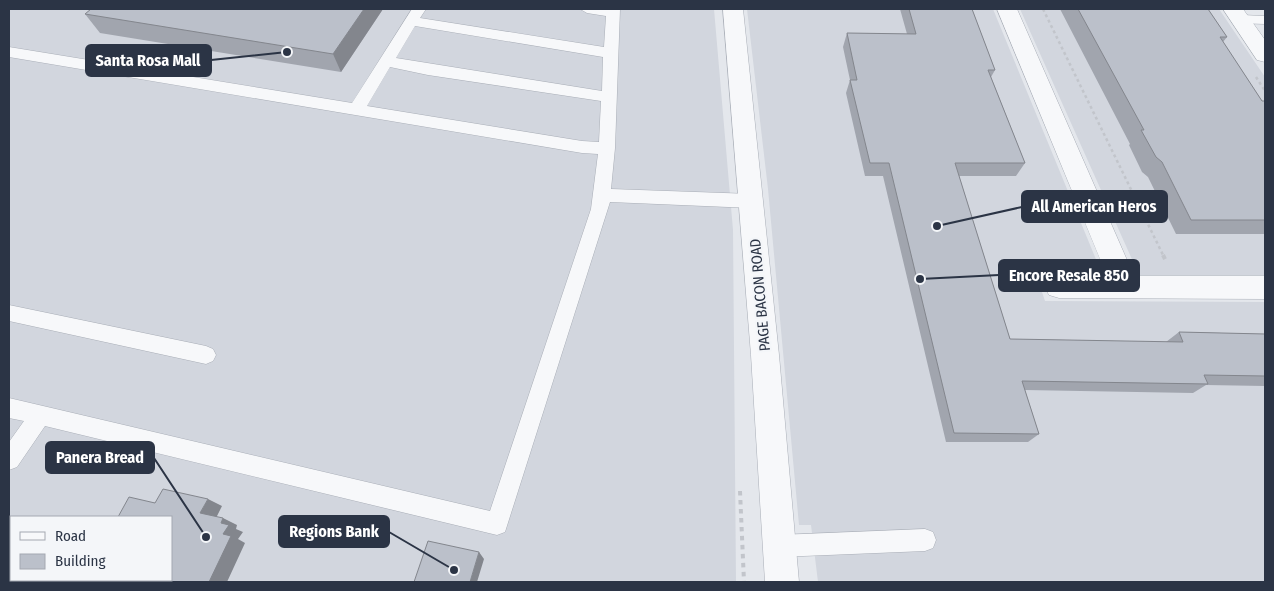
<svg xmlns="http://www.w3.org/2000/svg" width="1274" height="591" font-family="'Fira Sans Condensed',sans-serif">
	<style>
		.built { fill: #d2d6de; fill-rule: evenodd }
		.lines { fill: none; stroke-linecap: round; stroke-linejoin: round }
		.service-casing { stroke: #a9aeb7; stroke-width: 1 }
		.minor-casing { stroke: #a9aeb7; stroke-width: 1 }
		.path-far1 { stroke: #c2c5cb; stroke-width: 2.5; stroke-dasharray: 3 3; stroke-linecap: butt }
		.path { stroke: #c2c5cb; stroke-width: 4; stroke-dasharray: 4.5 4.5; stroke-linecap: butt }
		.service { fill: #f7f8fa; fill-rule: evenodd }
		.minor { fill: #f7f8fa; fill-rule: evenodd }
		.wall { fill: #a1a5ae }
		.shaded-wall { fill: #83868d }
		.building { fill: #bbc0ca; stroke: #83868d }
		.labels { text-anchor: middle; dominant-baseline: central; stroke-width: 4.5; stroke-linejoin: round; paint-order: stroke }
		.street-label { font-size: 15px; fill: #2b3445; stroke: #f4f6f9 }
		.leader { fill: none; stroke: #2b3445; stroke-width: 2 }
		.callout-dot { fill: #2b3445; stroke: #f4f6f9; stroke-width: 2 }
		.callout { fill: #2b3445; stroke: #2b3445; stroke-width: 2 }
		.callout-label { font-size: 16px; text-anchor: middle; font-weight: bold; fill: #fff }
	</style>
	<rect width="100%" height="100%" fill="#e4e7ec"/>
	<!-- built -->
	<path class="built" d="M9 9H714L733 230 736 582H9ZM11 517H171V580H11Z
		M747 9H993L1102 274H1036L1045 301 1265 302V582H818L811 525H799L768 189Z
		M1020 9H1219L1265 77V275H1139Z"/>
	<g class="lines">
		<defs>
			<path id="service" d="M412 9H426L420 18 604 47 606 16 587 13 580 9H620L615 148 611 189 752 194 758 196 761 201 758 206 752 208 610 202 505 532 497 535 45 426 17 467 9 470V442L24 421 9 418V398L490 511 591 209 598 154 582 153 9 57V47L352 103ZM415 26 603 57 602 91 396 58ZM390 67 428 75 601 101 599 142 582 141 367 106Z
				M1241 15 1265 16V24L1236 23 1234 20Z
				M9 305 206 346 213 349 216 355 213 361 206 364 9 321Z
				M925 529 933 532 936 540 933 548 925 551 779 557 771 554 768 546 771 538 779 535Z"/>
			<path id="minor" d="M723 9H743L779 355 799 582H765L751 355Z
				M997 9H1017L1134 276H1265V299L1059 298 1049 295 1045 287 1049 279 1059 276H1107Z
				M1223 9H1243L1265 40V62L1257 60Z"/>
		</defs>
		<!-- service casing -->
		<use href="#service" class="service-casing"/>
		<!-- minor casing -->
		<use href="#minor" class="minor-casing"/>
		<!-- path-far1 -->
		<path class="path-far1" d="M1043 9 1164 257
			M1256 77 1265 91"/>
		<!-- path -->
		<path class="path" d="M1163 255 1166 261
			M740 491 744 582"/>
		<!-- service -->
		<use href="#service" class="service"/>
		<!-- minor -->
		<use href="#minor" class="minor"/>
	</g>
	<!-- wall -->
	<path class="wall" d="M91 9H383L341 72 100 33 85 14Z
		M900 9H972L995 70 991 77 1025 163 1016 176H959L1010 339 1166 342 1179 332 1265 334V386L1206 385 1193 393 1025 390 1039 434 1028 442H946L883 176H865L846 93 850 80 843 47 847 33 907 34Z
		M1060 9H1208L1227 37 1223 42 1262 101H1265V234H1176L1148 177 1142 172 1129 145 1130 144Z"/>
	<!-- shaded-wall -->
	<path class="shaded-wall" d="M364 9H383L341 72 333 54Z
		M208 499 222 506 215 520 200 513Z
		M223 518 237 525 236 529 243 532 238 539 245 543 227 582H209L221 523Z
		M479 552 484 559 477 582H470Z"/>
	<!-- building -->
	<path class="building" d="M91 9H364L333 54 85 14Z
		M909 9H972L995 70H988L1025 163H955L1010 339 1183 342 1179 332 1265 334V376L1204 375 1208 384 1022 381 1039 434 954 433 889 163H870L850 80H857L847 33 916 34Z
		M1078 9H1208L1227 37H1220L1262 101H1265V220H1191L1162 162 1156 157 1141 130H1144Z
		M163 489 208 499 200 513 223 518 221 523 229 525 223 534 231 536 209 582H79L81 580H171V517H118L129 497 155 503Z
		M428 541 479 552 470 582H414Z"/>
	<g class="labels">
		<!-- street labels -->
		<g class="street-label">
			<text transform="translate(760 295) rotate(-95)">PAGE BACON ROAD</text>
		</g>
	</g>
	<!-- callouts -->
	<path class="leader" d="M287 52L211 60M937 226L1022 207M920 279L999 275M206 537L154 458M454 570L389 532"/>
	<g class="callout-dot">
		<circle cx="287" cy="52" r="5"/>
		<circle cx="937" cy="226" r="5"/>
		<circle cx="920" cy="279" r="5"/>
		<circle cx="206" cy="537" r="5"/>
		<circle cx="454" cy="570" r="5"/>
	</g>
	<g class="callout">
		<rect x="86" y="45" width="125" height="31" rx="5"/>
		<rect x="1022" y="191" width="145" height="31" rx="5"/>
		<rect x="999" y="260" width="140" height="31" rx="5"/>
		<rect x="46" y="442" width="108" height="31" rx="5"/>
		<rect x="279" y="516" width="110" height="31" rx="5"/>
	</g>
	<g class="callout-label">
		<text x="148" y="66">Santa Rosa Mall</text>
		<text x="1094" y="212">All American Heros</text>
		<text x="1069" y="281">Encore Resale 850</text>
		<text x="100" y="463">Panera Bread</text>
		<text x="334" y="537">Regions Bank</text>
	</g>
	<!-- border -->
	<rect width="1274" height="591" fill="none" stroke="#2b3445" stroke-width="20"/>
	<!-- legend -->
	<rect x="10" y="516" width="162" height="65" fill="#f4f6f9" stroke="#a4a8b1"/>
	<rect x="20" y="532" width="25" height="8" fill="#f7f8fa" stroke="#a4a8b1"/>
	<text x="55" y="541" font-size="15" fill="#2b3445">Road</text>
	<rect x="20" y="554" width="25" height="15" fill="#bbc0ca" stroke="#a4a8b1"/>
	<text x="55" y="566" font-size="15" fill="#2b3445">Building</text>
</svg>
